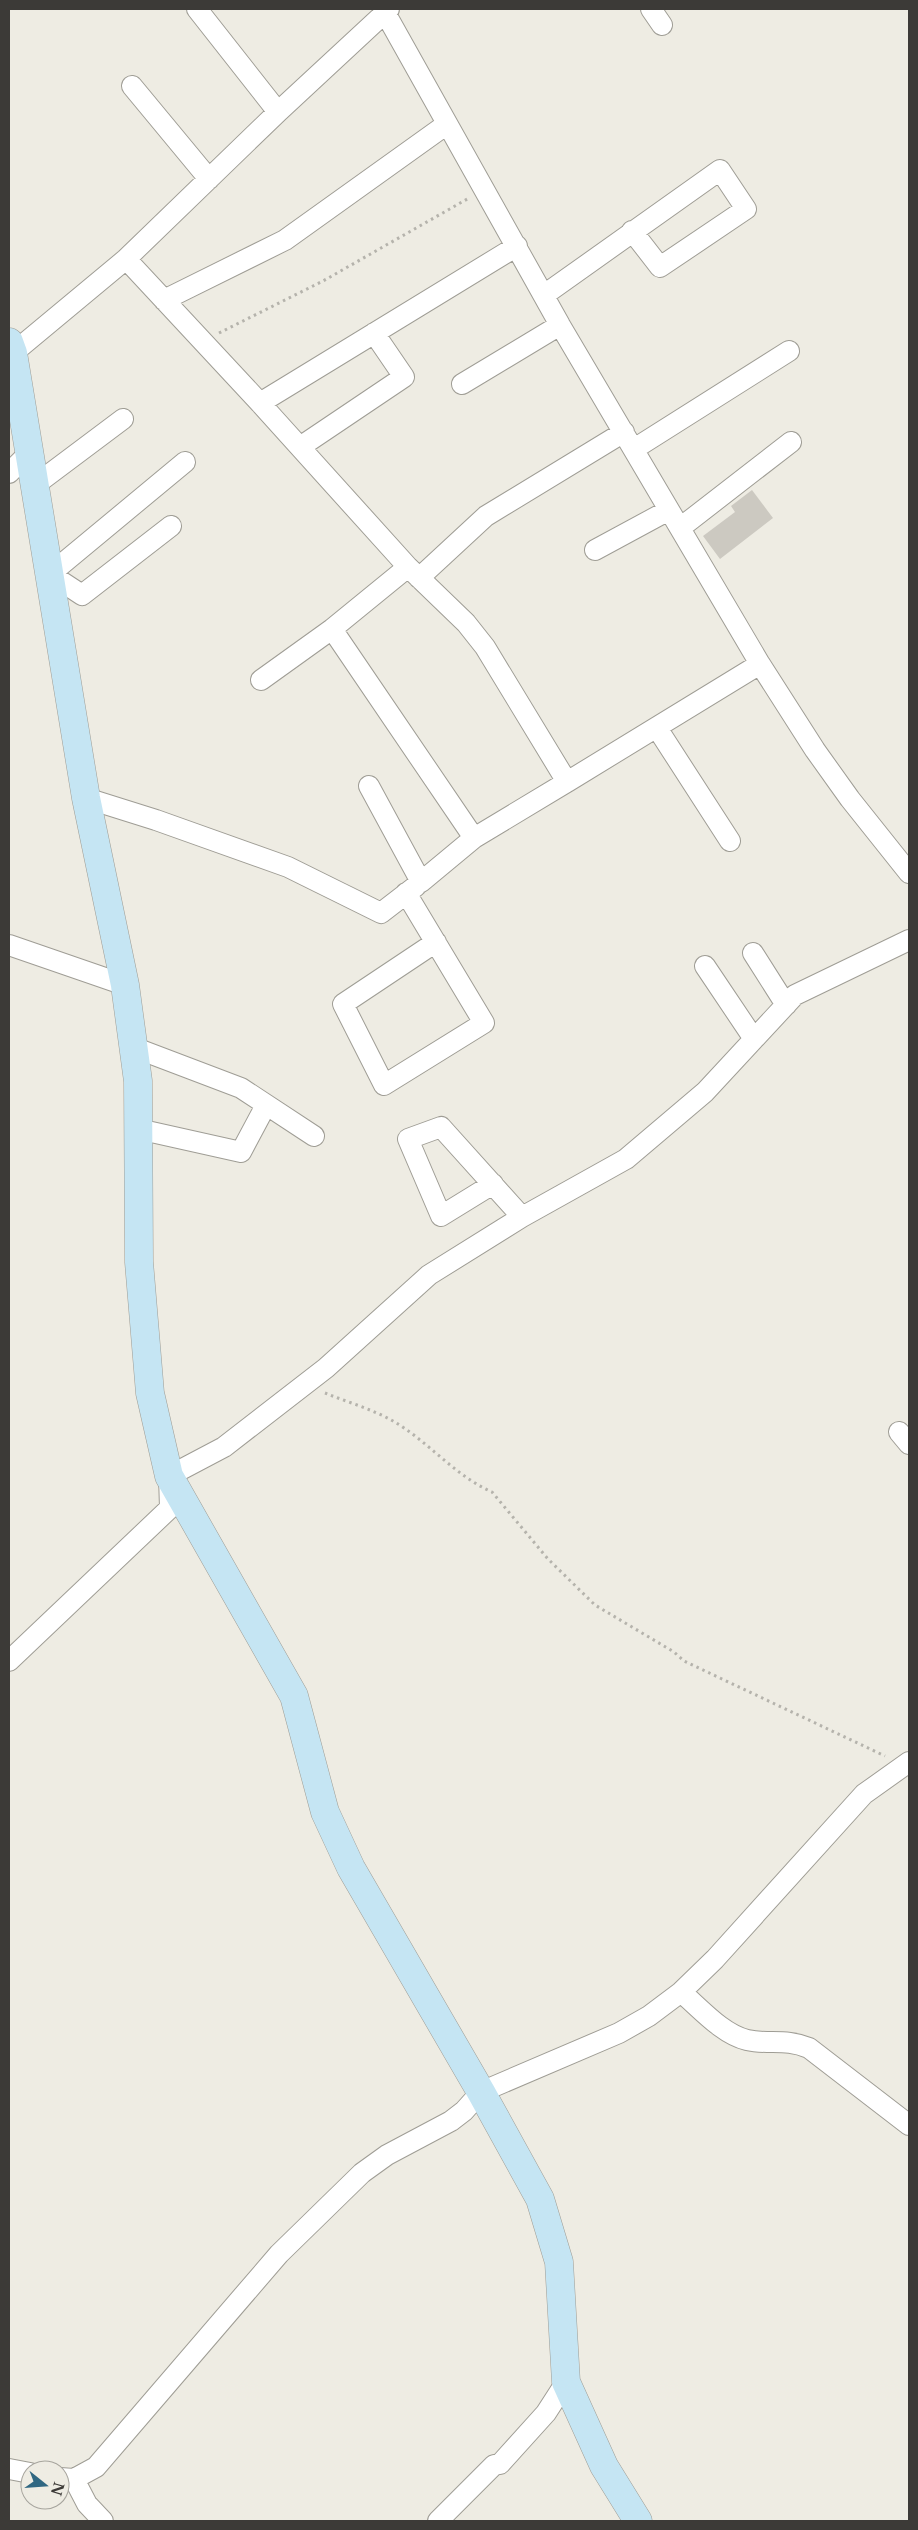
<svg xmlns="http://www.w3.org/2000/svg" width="918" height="2530" font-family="'Libre Baskerville',serif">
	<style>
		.building { fill: #ccc9c1 }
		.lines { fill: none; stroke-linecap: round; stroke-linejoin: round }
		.street-casing { stroke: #9f9d95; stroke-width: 22 }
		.secondary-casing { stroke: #9f9d95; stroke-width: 29 }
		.path { stroke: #b5b3ac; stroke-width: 3; stroke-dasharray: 2.5 4; stroke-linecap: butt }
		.street { stroke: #fff; stroke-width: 20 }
		.secondary { stroke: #c5e5f3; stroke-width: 28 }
	</style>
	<rect width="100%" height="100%" fill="#eeece3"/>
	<!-- building -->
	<path class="building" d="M752 490 773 518 720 559 703 536 735 512 731 506Z"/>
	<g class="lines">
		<defs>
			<path id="street" d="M197 9 278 112
				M383 9 560 325 760 664 815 750 850 799 909 873
				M651 9 662 25
				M132 86 209 179
				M126 259 260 403 517 246
				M544 295 720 170 746 209 660 267 632 231
				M164 300 285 240 447 124
				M13 353 126 259 278 112 389 9
				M462 384 560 325
				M260 403 408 567 332 629 261 680
				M300 447 404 377 374 333
				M634 449 789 351
				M9 473 30 452
				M35 485 123 419
				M171 526 82 595 50 574 185 462
				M680 528 791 442
				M595 550 669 510
				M408 567 466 623 485 647 567 782 474 838
				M419 578 486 516 624 432
				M332 629 474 838 421 882 369 786
				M657 728 730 841
				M567 782 760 664
				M86 798 156 820 288 867 381 913 416 886
				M406 893 484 1023 384 1085 343 1004 436 942
				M9 945 125 985
				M753 953 786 1005
				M705 966 754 1039
				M133 1047 241 1088 314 1136
				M138 1129 241 1152 266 1105
				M493 1184 441 1216 408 1139 441 1127 522 1217
				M899 1432 909 1444
				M9 1661 170 1508 169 1476 224 1447 326 1368 429 1275 522 1217 626 1159 705 1092 795 995 909 940
				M681 1992C700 2008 722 2034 747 2040 770 2045 785 2038 809 2048L909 2125
				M9 2469 30 2473
				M60 2478 74 2479 96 2467 279 2254 362 2173 387 2155 451 2121 464 2111 481 2092 619 2033 649 2016 681 1992 715 1959 864 1794 909 1762
				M74 2479 87 2504 103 2521
				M438 2521 494 2465 500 2464 546 2413 566 2382"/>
			<path id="secondary" d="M9 342 13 353 86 798 125 985 138 1081 139 1262 150 1393 169 1476 294 1696 325 1812 351 1868 481 2092 540 2199 559 2262 566 2382 604 2466 638 2521"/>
		</defs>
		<!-- street casing -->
		<use href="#street" class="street-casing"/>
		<!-- secondary casing -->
		<use href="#secondary" class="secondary-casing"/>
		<!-- path -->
		<path class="path" d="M219 333 323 281 469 198
			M325 1393C347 1402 372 1409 393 1421 428 1441 455 1476 492 1492L548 1559 595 1605 674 1652 684 1661 885 1756"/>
		<!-- street -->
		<use href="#street" class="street"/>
		<!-- secondary -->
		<use href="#secondary" class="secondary"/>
	</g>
	<!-- border -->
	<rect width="918" height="2530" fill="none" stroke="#3c3a37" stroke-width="20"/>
	<!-- north arrow -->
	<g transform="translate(45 2485) rotate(107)"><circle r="24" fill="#eeece3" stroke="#a7a59e"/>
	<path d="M0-4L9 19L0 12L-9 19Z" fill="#306782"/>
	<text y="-8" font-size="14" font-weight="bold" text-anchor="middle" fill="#3c3a37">N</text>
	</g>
</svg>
